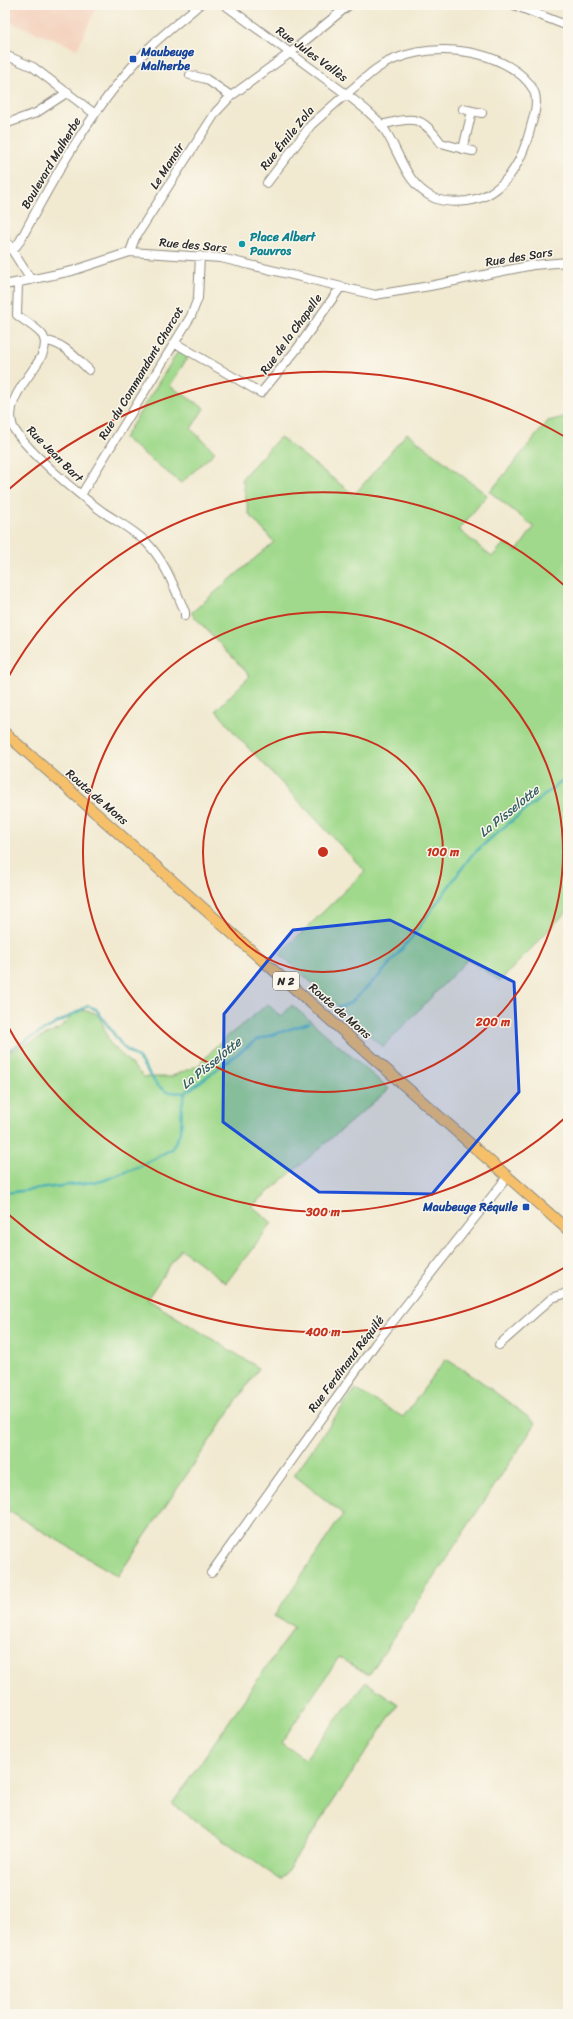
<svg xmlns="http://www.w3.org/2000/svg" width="573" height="2019" font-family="Sriracha,sans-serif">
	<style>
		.built { fill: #f4d3bf }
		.green { fill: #a0d98c; stroke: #66825c }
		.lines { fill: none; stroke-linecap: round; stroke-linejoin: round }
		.stream { stroke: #3eafb6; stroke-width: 2.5 }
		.minor-casing { stroke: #8e8a7e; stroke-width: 10 }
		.major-casing { stroke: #8e8a7e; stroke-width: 12 }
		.minor { stroke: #fff; stroke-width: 8 }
		.major { stroke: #f6c06b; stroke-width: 10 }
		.marked { fill: #1d4ed8; fill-opacity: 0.2; stroke: #1d4ed8; stroke-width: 3; stroke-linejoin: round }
		.ring { fill: none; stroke: #c8321e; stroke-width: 2 }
		.transit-dot { fill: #1a4fb4; stroke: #fbf7ec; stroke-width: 1.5 }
		.culture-dot { fill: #0f9aa8; stroke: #fbf7ec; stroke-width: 1.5 }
		.labels { text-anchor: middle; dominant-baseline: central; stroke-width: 3; stroke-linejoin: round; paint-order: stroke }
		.shield { fill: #fbf7ec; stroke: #696865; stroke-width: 1 }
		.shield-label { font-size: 11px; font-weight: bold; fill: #2b2b2b }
		.transit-label { font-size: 12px; font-weight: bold; fill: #164399; stroke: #fbf7ec; text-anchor: start }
		.street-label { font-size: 12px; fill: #2b2b2b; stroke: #fbf7ec }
		.culture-label { font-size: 12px; font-weight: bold; fill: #0d838f; stroke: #fbf7ec; text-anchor: start }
		.water-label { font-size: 13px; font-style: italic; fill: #336063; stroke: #fbf7ec }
		.centre { fill: #c8321e; stroke: #fbf7ec; stroke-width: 2 }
		.ring-label { font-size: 12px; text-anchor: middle; font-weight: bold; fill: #c8321e; stroke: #fbf7ec; stroke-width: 3; stroke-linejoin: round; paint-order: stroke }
	</style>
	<rect width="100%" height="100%" fill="#fbf7ec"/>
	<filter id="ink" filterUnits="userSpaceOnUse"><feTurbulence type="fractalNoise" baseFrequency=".025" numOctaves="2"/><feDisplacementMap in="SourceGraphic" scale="8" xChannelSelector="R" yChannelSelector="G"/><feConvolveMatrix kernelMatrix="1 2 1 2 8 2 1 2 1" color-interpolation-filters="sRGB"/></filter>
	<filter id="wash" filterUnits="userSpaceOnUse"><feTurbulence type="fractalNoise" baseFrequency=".012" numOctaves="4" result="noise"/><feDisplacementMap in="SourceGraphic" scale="16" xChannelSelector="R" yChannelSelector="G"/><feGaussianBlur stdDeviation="0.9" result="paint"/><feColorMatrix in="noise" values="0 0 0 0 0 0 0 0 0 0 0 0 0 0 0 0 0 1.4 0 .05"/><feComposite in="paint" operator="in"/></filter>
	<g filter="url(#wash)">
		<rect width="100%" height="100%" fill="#f1e9d0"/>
		<!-- built -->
		<path class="built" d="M5 5H97L77 49 5 20Z"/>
		<!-- green -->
		<path class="green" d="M179 350 189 355 170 386 204 408 191 429 215 452 181 483 124 438Z
			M568 416V910L500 981 468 959 383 1047 280 954 365 871 238 737 216 710 250 676 191 613 274 542 249 514 242 478 280 437 354 495 407 433 487 495 459 530 492 557 504 543 517 551 534 527 490 492 548 421Z
			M268 1004 281 1017 292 1005 389 1089 252 1206 272 1223 226 1283 181 1249 147 1299 259 1368 118 1576 5 1509V1054L59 1029 78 1010 93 1012 100 1016 109 1042 144 1077H170L199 1065 218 1044Z
			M446 1359 479 1380 536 1423 369 1675 339 1657 281 1743 305 1759 366 1682 398 1704 281 1880 172 1804 294 1627 274 1616 343 1514 294 1475 355 1389 403 1417Z"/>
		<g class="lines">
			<!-- stream -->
			<path class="stream" d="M338 1008 350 1003 381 974 411 938 471 856 499 831 561 782 568 773
				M5 1052 88 1006 96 1009 123 1047 139 1059 157 1085 167 1092 185 1093
				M5 1193 102 1181 139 1167 172 1149 181 1131 182 1105 185 1093 256 1040 309 1023"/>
		</g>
	</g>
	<g filter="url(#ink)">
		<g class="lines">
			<defs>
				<path id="minor" d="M225 5 346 94C361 83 374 67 392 60 431 44 481 47 516 71 524 77 532 84 535 94 538 106 533 118 530 130 521 164 504 196 467 201 457 202 443 202 434 198 404 184 400 150 382 126 373 114 358 103 346 94L311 125 267 183
					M514 5 568 26
					M5 55 33 67 95 114
					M190 75 206 79 231 96
					M463 109 472 111
					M5 124 36 113 68 92
					M381 125C415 117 420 115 441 143L463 149 472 111 482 113
					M463 149 473 151
					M5 239 31 280
					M13 250 20 241C56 173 94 105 148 49 164 33 182 20 199 5
					M130 252 135 238 216 112 231 96 290 53 349 5
					M18 283 17 315C24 321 38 328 43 336 56 360 0 390 13 427 18 437 27 445 34 453 56 475 78 494 103 512 118 522 134 530 147 543 165 561 175 589 185 612V616
					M5 285 72 271 130 252 221 258 375 295 430 286 533 265 568 262
					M45 341C63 342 76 358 89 370
					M175 343 261 393 297 349 340 288
					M81 495 191 316 198 298 200 256
					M499 1345 552 1298 564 1294 568 1291
					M211 1573 376 1343 508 1176"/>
				<path id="major" d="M5 733 568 1230"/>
			</defs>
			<!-- minor casing -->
			<use href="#minor" class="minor-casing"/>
			<!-- major casing -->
			<use href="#major" class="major-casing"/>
			<!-- minor -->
			<use href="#minor" class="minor"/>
			<!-- major -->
			<use href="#major" class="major"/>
		</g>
	</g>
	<!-- marked area -->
	<path class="marked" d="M390 920 514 982 519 1092 432 1194 319 1192 223 1122 224 1014 293 930Z"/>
	<!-- distance rings -->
	<g class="ring">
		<circle cx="323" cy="852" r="120"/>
		<circle cx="323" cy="852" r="240"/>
		<path d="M566 1117A360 360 0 0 1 5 1021M5 683A360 360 0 0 1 566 587"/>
		<path d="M567 1266A480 480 0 0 1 8 1214M8 490A480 480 0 0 1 567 438"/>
	</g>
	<!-- markers -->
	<g class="transit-dot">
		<rect x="129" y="55" width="8" height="8" rx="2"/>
		<rect x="522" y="1203" width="8" height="8" rx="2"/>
	</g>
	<circle class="culture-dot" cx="242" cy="244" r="4"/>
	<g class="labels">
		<!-- shield labels -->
		<rect class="shield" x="273" y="972" width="26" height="18" rx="3"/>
		<g class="shield-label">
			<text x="286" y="981">N 2</text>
		</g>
		<!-- transit labels -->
		<g class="transit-label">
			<text x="141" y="52">Maubeuge<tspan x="141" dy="14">Malherbe</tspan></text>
			<text x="518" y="1207" text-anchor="end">Maubeuge Réquile</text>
		</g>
		<!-- street labels -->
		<g class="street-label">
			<text transform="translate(312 54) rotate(36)">Rue Jules Vallès</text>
			<text transform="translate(287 138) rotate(-51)">Rue Émile Zola</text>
			<text transform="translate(51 163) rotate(-59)">Boulevard Malherbe</text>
			<text transform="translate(167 166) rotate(-57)">Le Manoir</text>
			<text transform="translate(193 245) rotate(5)">Rue des Sars</text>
			<text transform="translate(519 257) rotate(-9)">Rue des Sars</text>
			<text transform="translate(291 334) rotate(-54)">Rue de la Chapelle</text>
			<text transform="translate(141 373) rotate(-59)">Rue du Commandant Charcot</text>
			<text transform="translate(55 454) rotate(45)">Rue Jean Bart</text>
			<text transform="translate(97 797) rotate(41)">Route de Mons</text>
			<text transform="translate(340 1011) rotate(41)">Route de Mons</text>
			<text transform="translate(346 1364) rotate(-53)">Rue Ferdinand Réquilé</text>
		</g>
		<!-- culture labels -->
		<g class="culture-label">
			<text x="250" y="237">Place Albert<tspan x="250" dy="14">Pauvros</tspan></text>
		</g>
		<!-- water labels -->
		<g class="water-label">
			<text transform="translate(509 811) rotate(-39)">La Pisselotte</text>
			<text transform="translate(211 1063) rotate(-39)">La Pisselotte</text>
		</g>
	</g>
	<circle cx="323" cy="852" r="6" class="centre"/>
	<g class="ring-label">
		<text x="443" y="856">100 m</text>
		<text x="493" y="1026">200 m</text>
		<text x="323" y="1216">300 m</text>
		<text x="323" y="1336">400 m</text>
	</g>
	<!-- margin -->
	<rect width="573" height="2019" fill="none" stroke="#fbf7ec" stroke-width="20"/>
</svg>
